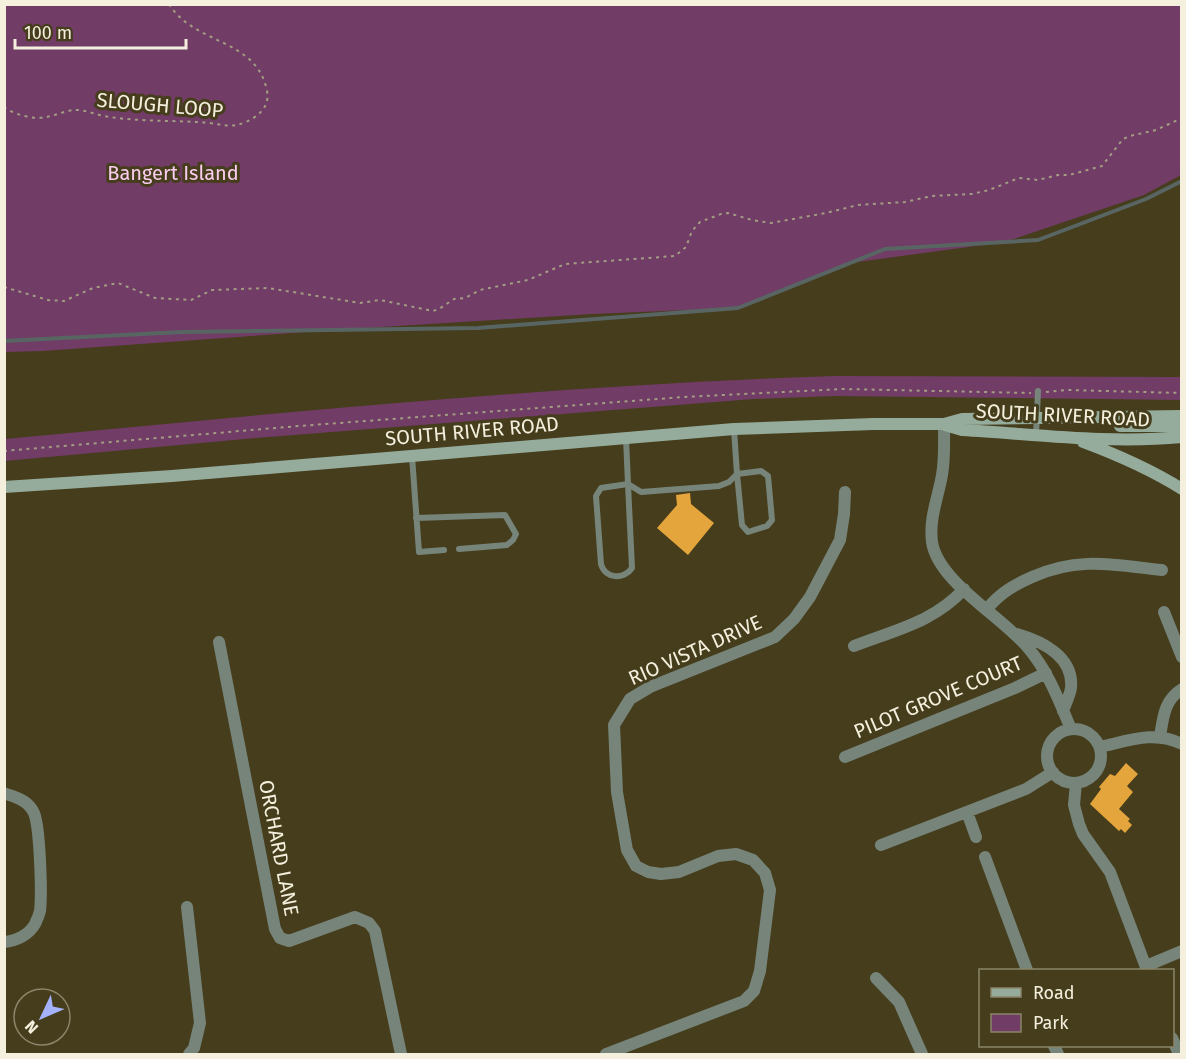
<svg xmlns="http://www.w3.org/2000/svg" width="1186" height="1059" font-family="'Fira Sans',sans-serif">
	<style>
		.green { fill: #713c65 }
		.lines { fill: none; stroke-linecap: round; stroke-linejoin: round }
		.stream { stroke: #586563; stroke-width: 4 }
		.building { fill: #e5a53d }
		.path { stroke: #a39d83; stroke-width: 2; stroke-dasharray: 3 4.5; stroke-linecap: butt }
		.service { stroke: #76847a; stroke-width: 6 }
		.minor { stroke: #76847a; stroke-width: 12 }
		.secondary { stroke: #95ac9c; stroke-width: 12 }
		.labels { text-anchor: middle; dominant-baseline: central; stroke-width: 6; stroke-linejoin: round; paint-order: stroke }
		.street-label { font-size: 20px; fill: #f4f0dd; stroke: #453d1c }
		.park-label { font-size: 20px; fill: #faccee; stroke: #453d1c }
	</style>
	<rect width="100%" height="100%" fill="#453d1c"/>
	<!-- green -->
	<path class="green" d="M4 5H1181V175L1144 195 1005 242 850 263 738 308 592 314 334 330 43 351 5 352Z
		M836 376 1181 377V400L835 396 754 399 256 438 5 461V439C281 413 558 385 836 376Z"/>
	<g class="lines">
		<!-- stream -->
		<path class="stream" d="M4 341 182 332 478 328 738 308 885 249 1038 240 1146 199 1182 181"/>
	</g>
	<!-- building -->
	<path class="building" d="M690 493 691 504 714 523 688 555 657 528 677 505 676 495Z
		M1126 763 1138 774 1127 786 1133 792 1119 809 1130 819 1128 821 1132 825 1125 833 1121 829 1119 831 1090 804 1101 789 1099 787 1110 774 1115 776Z"/>
	<g class="lines">
		<!-- path -->
		<path class="path" d="M4 107C15 115 34 120 47 117 56 115 65 111 74 110 85 109 98 116 110 117 143 122 176 120 210 123 219 124 227 127 237 125 252 121 271 110 267 91 257 38 194 45 169 4
			M4 287 48 300 64 301 93 288 118 283 155 298 191 300 212 290 268 288 360 303 380 300 433 311 439 309 454 299 465 298 480 290 528 280 565 264 675 256 686 247 692 231 700 222 721 214 728 213 752 220 771 223 826 213 858 205 905 202 932 196 972 194 989 190 1019 178 1038 180 1058 175H1069L1102 166 1123 139 1130 136 1156 130 1182 118
			M1046 392 1067 390 1182 393
			M4 451 299 426 684 397 843 389 1031 393"/>
		<!-- service -->
		<path class="service" d="M1036 435 1038 391
			M626 438 628 484 641 492 719 486 729 482 737 474 734 429
			M412 456 419 552 444 550
			M761 471 768 476 772 520 767 526 748 532 742 525 737 474Z
			M628 484 632 568C624 580 605 579 601 564L596 496 601 488Z
			M416 518 505 515 516 534 513 540 507 545 459 549"/>
		<!-- minor -->
		<path class="minor" d="M944 424C944 441 945 458 942 475 938 498 929 518 932 542 938 582 1003 617 1029 649 1049 673 1059 701 1071 729
			M987 609C1000 593 1014 585 1032 577 1079 556 1114 565 1162 570
			M1164 612 1182 657
			M1017 634C1041 641 1074 656 1071 688 1070 695 1066 703 1063 711
			M219 642 275 929 280 938 289 941 355 917 369 923 375 931 401 1054
			M854 646C895 630 934 622 964 589
			M1047 756a27 27 0 1 1 54 0a27 27 0 1 1-54 0Z
			M1160 737C1163 718 1164 700 1182 689
			M1100 747C1128 741 1154 730 1182 744
			M845 757 1015 688 1046 673
			M1076 783 1074 805 1079 824 1083 834 1110 872 1147 970
			M4 793C17 798 28 800 34 813 40 827 42 894 40 911 39 915 37 920 35 924 29 935 16 941 4 942
			M967 812 976 837
			M881 845 1026 789 1053 772
			M985 857 1027 970
			M187 907 200 1023 194 1048 189 1054
			M1146 966 1182 951
			M876 978 899 1002 922 1054
			M1172 1038 1179 1054
			M1054 1046 1058 1054
			M606 1054 744 1001 754 991 760 971 770 890 765 873 753 860 736 854 718 856 679 872 661 874 648 872 636 866 627 850 617 792 614 725 630 699 650 687 775 637 794 619 810 597 840 540 844 514 845 492"/>
		<!-- secondary -->
		<path class="secondary" d="M945 425 962 430C1035 434 1108 444 1182 437
			M1120 426H1182
			M1083 442C1118 455 1150 469 1182 489
			M4 487 172 476 734 429 873 424H944L962 419 1182 416"/>
	</g>
	<g class="labels">
		<!-- street labels -->
		<g class="street-label">
			<text transform="translate(160 105) rotate(5)">SLOUGH LOOP</text>
			<text transform="translate(1063 415) rotate(3)">SOUTH RIVER ROAD</text>
			<text transform="translate(472 431) rotate(-5)">SOUTH RIVER ROAD</text>
			<text transform="translate(695 650) rotate(-24)">RIO VISTA DRIVE</text>
			<text transform="translate(938 697) rotate(-23)">PILOT GROVE COURT</text>
			<text transform="translate(279 848) rotate(79)">ORCHARD LANE</text>
		</g>
		<!-- park labels -->
		<g class="park-label">
			<text x="173" y="173">Bangert Island</text>
		</g>
	</g>
	<!-- border -->
	<rect width="1186" height="1059" fill="none" stroke="#f4f0dd" stroke-width="12"/>
	<!-- legend -->
	<rect x="979" y="969" width="195" height="78" fill="#453d1c" stroke="#8b8569" stroke-width="1.5"/>
	<rect x="991" y="988" width="30" height="9" fill="#95ac9c" stroke="#8b8569" stroke-width="1.5"/>
	<text x="1033" y="999" font-size="18" fill="#f4f0dd">Road</text>
	<rect x="991" y="1014" width="30" height="18" fill="#713c65" stroke="#8b8569" stroke-width="1.5"/>
	<text x="1033" y="1029" font-size="18" fill="#f4f0dd">Park</text>
	<!-- north arrow -->
	<g transform="translate(42 1017) rotate(226)"><circle r="28" fill="#453d1c" stroke="#8b8569" stroke-width="1.5"/>
	<path d="M0-4.5L10 22L0 15L-10 22Z" fill="#a4b2fc"/>
	<text y="-9" font-size="16" font-weight="bold" text-anchor="middle" fill="#f4f0dd">N</text>
	</g>
	<!-- scale -->
	<path d="M15 39v9h171v-9" fill="none" stroke="#f4f0dd" stroke-width="3"/>
	<text x="24" y="39" font-size="18" fill="#f4f0dd" stroke="#453d1c" stroke-width="4.5" paint-order="stroke">100 m</text>
</svg>
